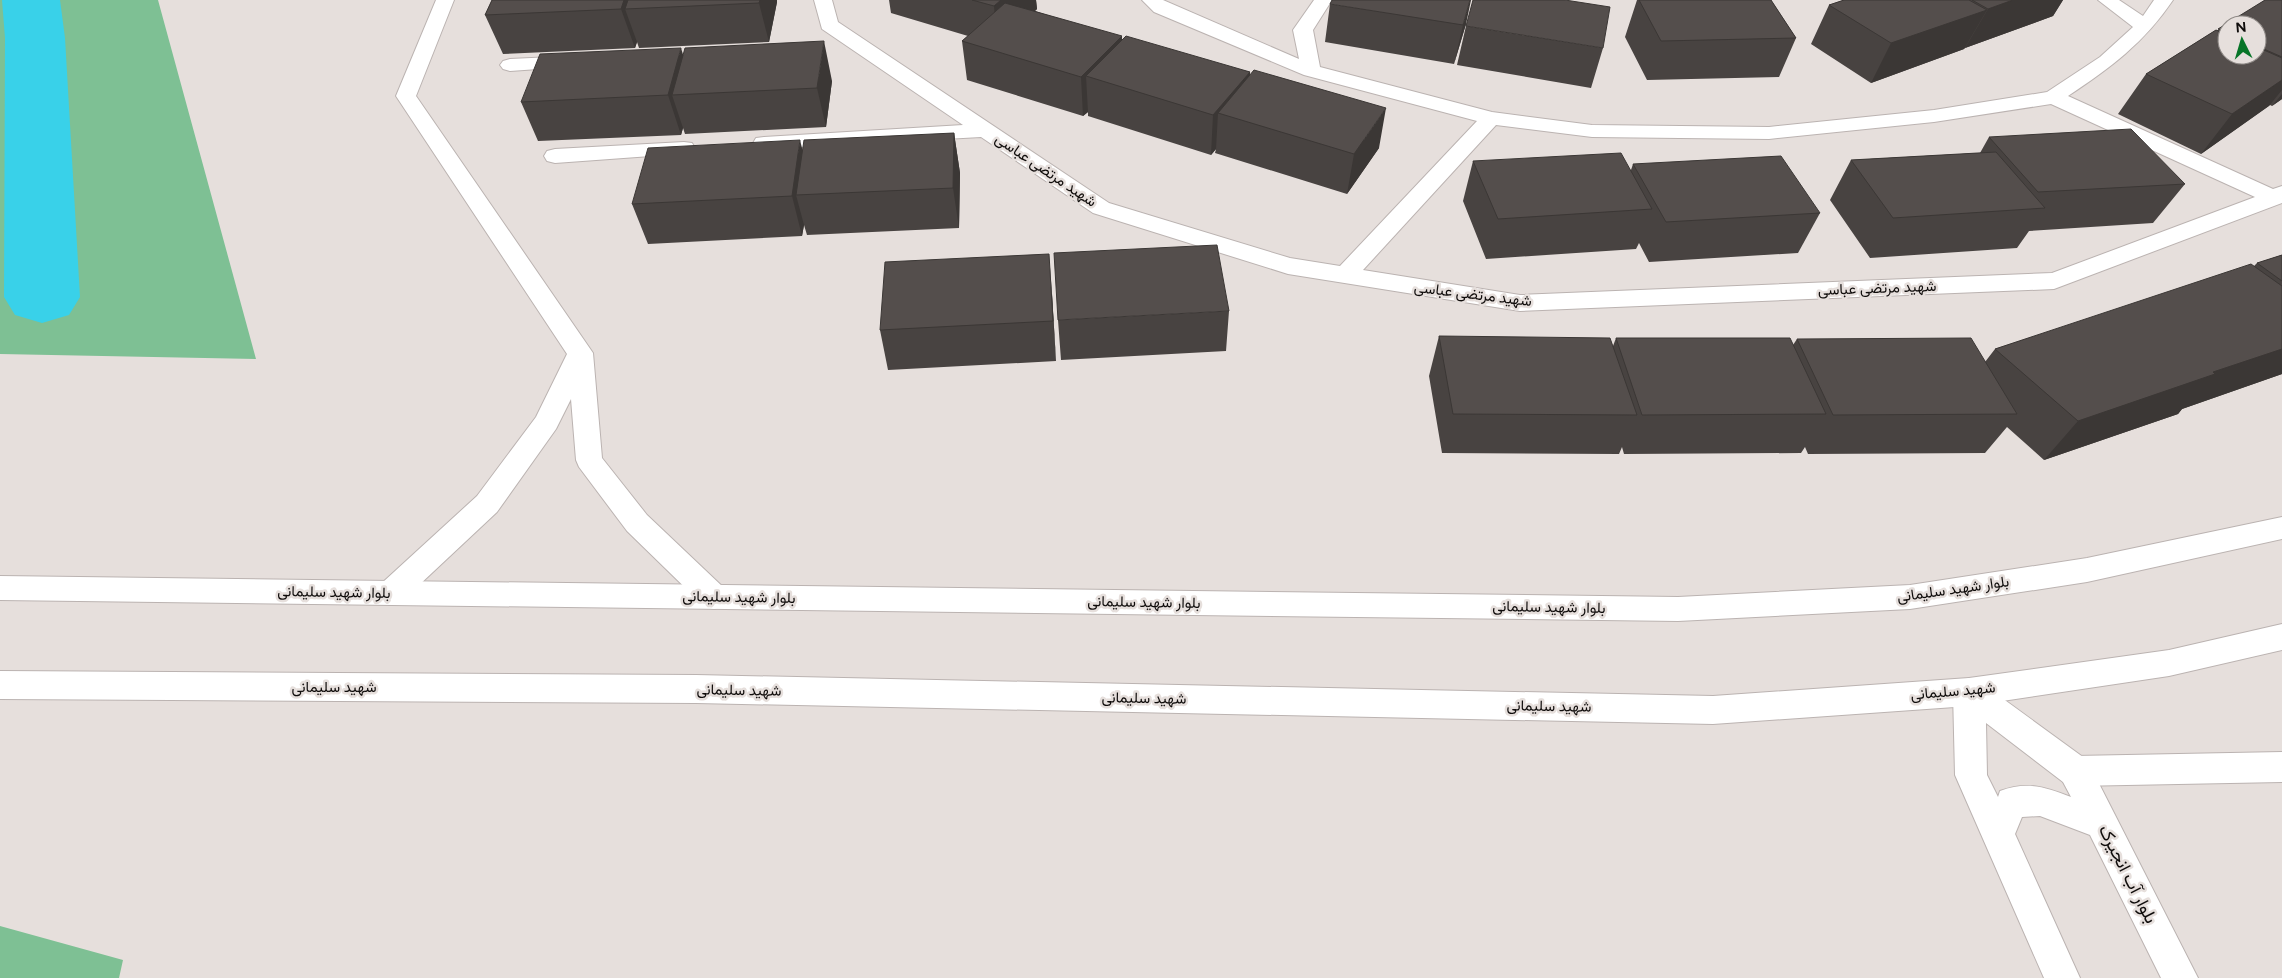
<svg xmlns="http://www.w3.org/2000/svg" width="2282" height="978" font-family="Figtree,Vazirmatn,sans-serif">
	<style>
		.green { fill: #7ec094 }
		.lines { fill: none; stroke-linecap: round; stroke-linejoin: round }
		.river { fill: #39d1e9; fill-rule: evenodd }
		.street-casing { stroke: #bbb3b1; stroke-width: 2 }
		.secondary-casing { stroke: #bbb3b1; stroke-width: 2 }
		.primary-casing { stroke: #bbb3b1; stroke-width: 2 }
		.street { fill: #fff; fill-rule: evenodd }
		.secondary { fill: #fff; fill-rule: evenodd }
		.primary { fill: #fff; fill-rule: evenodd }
		.wall { fill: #484341; fill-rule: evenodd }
		.shaded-wall { fill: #3b3735 }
		.building { fill: #544e4c; stroke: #3b3735 }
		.labels { text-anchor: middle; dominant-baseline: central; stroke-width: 5; stroke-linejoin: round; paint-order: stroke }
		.street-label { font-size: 15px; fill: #0f0c0b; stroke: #e6dfdc }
		.near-street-label { font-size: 18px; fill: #0f0c0b; stroke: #e6dfdc }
	</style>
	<rect width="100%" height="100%" fill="#e6dfdc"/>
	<!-- green -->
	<path class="green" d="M0 0H158L256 359 0 354Z
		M0 926 123 960 119 978H0Z"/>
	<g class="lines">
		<!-- river -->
		<path class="river" d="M2 0H60L65 38 80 297 69 315 42 323 15 315 4 297 5 38Z"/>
		<defs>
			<path id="street" d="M814 0H832L838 22 1109 203 1290 258 1340 266 1477 121 1304 75 1154 12 1142 0H1163L1299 59 1293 30 1314 0H1332L1313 30 1320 67 1492 112 1592 125 1769 127 1934 110 2047 92 2100 57 2133 27 2098 0H2119L2143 16 2154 0H2173C2144 43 2110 68 2068 96L2273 189 2282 186V203L2054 289 1520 311 1288 274 1093 213 981 137 764 149 756 148 753 143 756 138 764 137 963 125 822 29ZM2051 104 2255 197 2052 273 1520 295 1363 270 1496 125 1592 137 1769 139 1934 122Z
				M574 56 581 58 584 62 581 66 510 71 503 69 500 65 503 61 510 59Z
				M684 142 692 143 695 148 692 153 555 163 547 161 544 156 547 151 555 149Z
				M2282 752V782L2075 786 2063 782 2059 771 2063 760 2075 756Z"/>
			<path id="secondary" d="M436 0H454L416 96 593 353 602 458 647 515 724 588 729 597 724 606 714 609 704 606 627 531 579 467 576 460 571 399 556 429 497 512 402 601 392 604 382 601 377 592 382 583 477 496 536 417 567 354 396 96Z
				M1969 678 1980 682 2087 760 2198 978H2161L2090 835 2040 816 2022 817 2015 834 2080 978H2044L1955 775 1953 692 1958 682ZM1986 723 2063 782 2071 797C2045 787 2027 781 2000 791L1998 797 1987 775Z"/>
			<path id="primary" d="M2282 517V539L2087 582 1910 609 1678 621 0 600V576L1678 597 1910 585 2087 558Z
				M2282 624V650L2169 676 1969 706 1713 724 696 703 0 699V671L696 675 1713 696 1969 678 2169 650Z"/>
		</defs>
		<!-- street casing -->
		<use href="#street" class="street-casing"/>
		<!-- secondary casing -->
		<use href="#secondary" class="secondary-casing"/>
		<!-- primary casing -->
		<use href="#primary" class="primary-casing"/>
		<!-- street -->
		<use href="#street" class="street"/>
		<!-- secondary -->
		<use href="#secondary" class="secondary"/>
		<!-- primary -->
		<use href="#primary" class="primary"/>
	</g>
	<!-- wall -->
	<path class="wall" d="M492 0H777V2L769 42 639 48 637 42 635 48 503 54 485 15Z
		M889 0H1036L1037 9 1035 11 1122 40 1250 72V75L1379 148 1347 194 1215 153 1216 149 1211 155 1088 116V112L1083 116 967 80 962 41 968 36 891 13Z
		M1637 0H1771L1796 38 1779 77 1647 80 1625 37Z
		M1844 0H2063L2053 16 1965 48 1964 49 1871 83 1811 44 1829 5Z
		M2265 0H2282V99L2272 106 2270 105 2201 154 2118 114 2146 74 2216 30H2218ZM2227 25H2257V55H2227Z
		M1330 4 1466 24 1454 64 1325 42Z
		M1466 26 1603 48 1591 88 1457 65Z
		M683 55 832 81 826 127 685 134 683 128 681 135 538 141 521 102Z
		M954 133 960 173 959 228 807 235 804 225 802 236 648 244 632 204 803 151Z
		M1989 137 2185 184 2153 223 2029 231 2017 248 1870 258 1830 200 1851 160 1980 153Z
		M1473 161 1631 170 1633 164 1820 213 1798 253 1649 262 1639 243 1636 249 1486 259 1463 201Z
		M2282 255V374L2182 409 2178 414 2044 460 2007 427 1985 453 1808 454 1805 447 1801 453 1624 454 1622 447 1619 454 1442 453 1429 376 1439 336 1613 346 1616 338 1793 345 1797 339 1985 362 1995 349 2254 266 2257 263Z
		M1052 294 1056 361 888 370 880 330Z
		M1229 311 1226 351 1061 360 1058 320Z"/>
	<!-- shaded-wall -->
	<path class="shaded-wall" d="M624 0H645L625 9 637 42 635 48 621 9Z
		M760 0H777V2L769 42 759 3Z
		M1001 0H1036L1037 9 997 45 994 6Z
		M1470 0H1471L1466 24 1454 64 1463 25Z
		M2013 0H2063L2053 16 1965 48 1988 9Z
		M1987 10 1964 49 1871 83 1891 43Z
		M1122 36V76H1086L1088 112 1083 116 1081 77Z
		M824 41 832 81 826 127 817 88Z
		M681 48 693 87 672 95 683 128 681 135 668 95Z
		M1250 72 1247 111 1218 113 1216 149 1211 155 1213 115Z
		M2282 80V90L2269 106 2201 154 2232 114Z
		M2282 94V99L2272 106Z
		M1386 108 1379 148 1347 194 1354 154Z
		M954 133 960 173 959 228 953 188Z
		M800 140 810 180 796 195 804 225 802 236 792 196Z
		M1049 254 1052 294 1056 361 1053 321Z
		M2282 349V374L2182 409 2178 414 2044 460 2078 421 2213 372Z"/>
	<!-- building -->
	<path class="building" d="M492 0H624L621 9 485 15Z
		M628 0H760L759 3 625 9Z
		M972 0H1001L994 6Z
		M1332 0H1470L1463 25 1330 4Z
		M1473 0H1565L1610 7 1603 48 1466 26Z
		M1639 0H1771L1796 38 1661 41Z
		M1844 0H1969L1987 10 1891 43 1829 5Z
		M1972 0H2013L1988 9Z
		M2265 0H2282V57L2257 46V25H2227V33L2218 29Z
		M1005 3 1122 36 1081 77 962 41Z
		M2216 30 2227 35V55H2257V47L2282 58V80L2232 114 2146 74Z
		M1126 36 1250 72 1213 115 1086 76Z
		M824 41 817 88 672 95 685 48Z
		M681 48 668 95 521 102 540 54Z
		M1254 70 1386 108 1354 154 1218 113Z
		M2131 129 2185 184 2038 192 1989 137Z
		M954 133 953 188 796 195 804 140Z
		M800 140 792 196 632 204 648 148Z
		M1996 152 2045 208 1893 218 1851 160Z
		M1621 153 1652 209 1498 219 1473 161Z
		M1781 156 1820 213 1666 222 1633 164Z
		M1217 245 1229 311 1058 320 1054 253Z
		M1049 254 1053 321 880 330 885 262Z
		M2282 255V281L2257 263Z
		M2251 264 2282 286V349L2213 372 2215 374 2078 421 1995 349Z
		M1439 336 1610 338 1637 415 1453 414Z
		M1616 338H1790L1826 414 1642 415Z
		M1971 338 2017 414 1833 415 1797 339Z"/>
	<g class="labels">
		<!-- street labels -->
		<g class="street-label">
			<text transform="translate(1046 170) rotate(34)">شهید مرتضی عباسی</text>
			<text transform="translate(1877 288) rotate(-2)">شهید مرتضی عباسی</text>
			<text transform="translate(1473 294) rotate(7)">شهید مرتضی عباسی</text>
			<text transform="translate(1953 589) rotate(-8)">بلوار شهید سلیمانی</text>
			<text transform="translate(334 592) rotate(1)">بلوار شهید سلیمانی</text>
			<text transform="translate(739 597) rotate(1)">بلوار شهید سلیمانی</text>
			<text transform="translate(1144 602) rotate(1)">بلوار شهید سلیمانی</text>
			<text transform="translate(1549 607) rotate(1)">بلوار شهید سلیمانی</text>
			<text x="334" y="687">شهید سلیمانی</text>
			<text transform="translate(739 690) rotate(1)">شهید سلیمانی</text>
			<text transform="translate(1953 691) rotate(-5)">شهید سلیمانی</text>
			<text transform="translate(1144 698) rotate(1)">شهید سلیمانی</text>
			<text transform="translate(1549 706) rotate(1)">شهید سلیمانی</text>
		</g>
		<!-- near-street labels -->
		<g class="near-street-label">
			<text transform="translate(2128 874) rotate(63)">بلوار آب انجیرک</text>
		</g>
	</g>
	<!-- north arrow -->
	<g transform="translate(2242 40) rotate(355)"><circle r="24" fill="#e6dfdc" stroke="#908b88"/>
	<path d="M0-4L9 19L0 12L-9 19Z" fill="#077528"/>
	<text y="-8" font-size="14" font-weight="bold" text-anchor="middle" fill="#0f0c0b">N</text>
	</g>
</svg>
